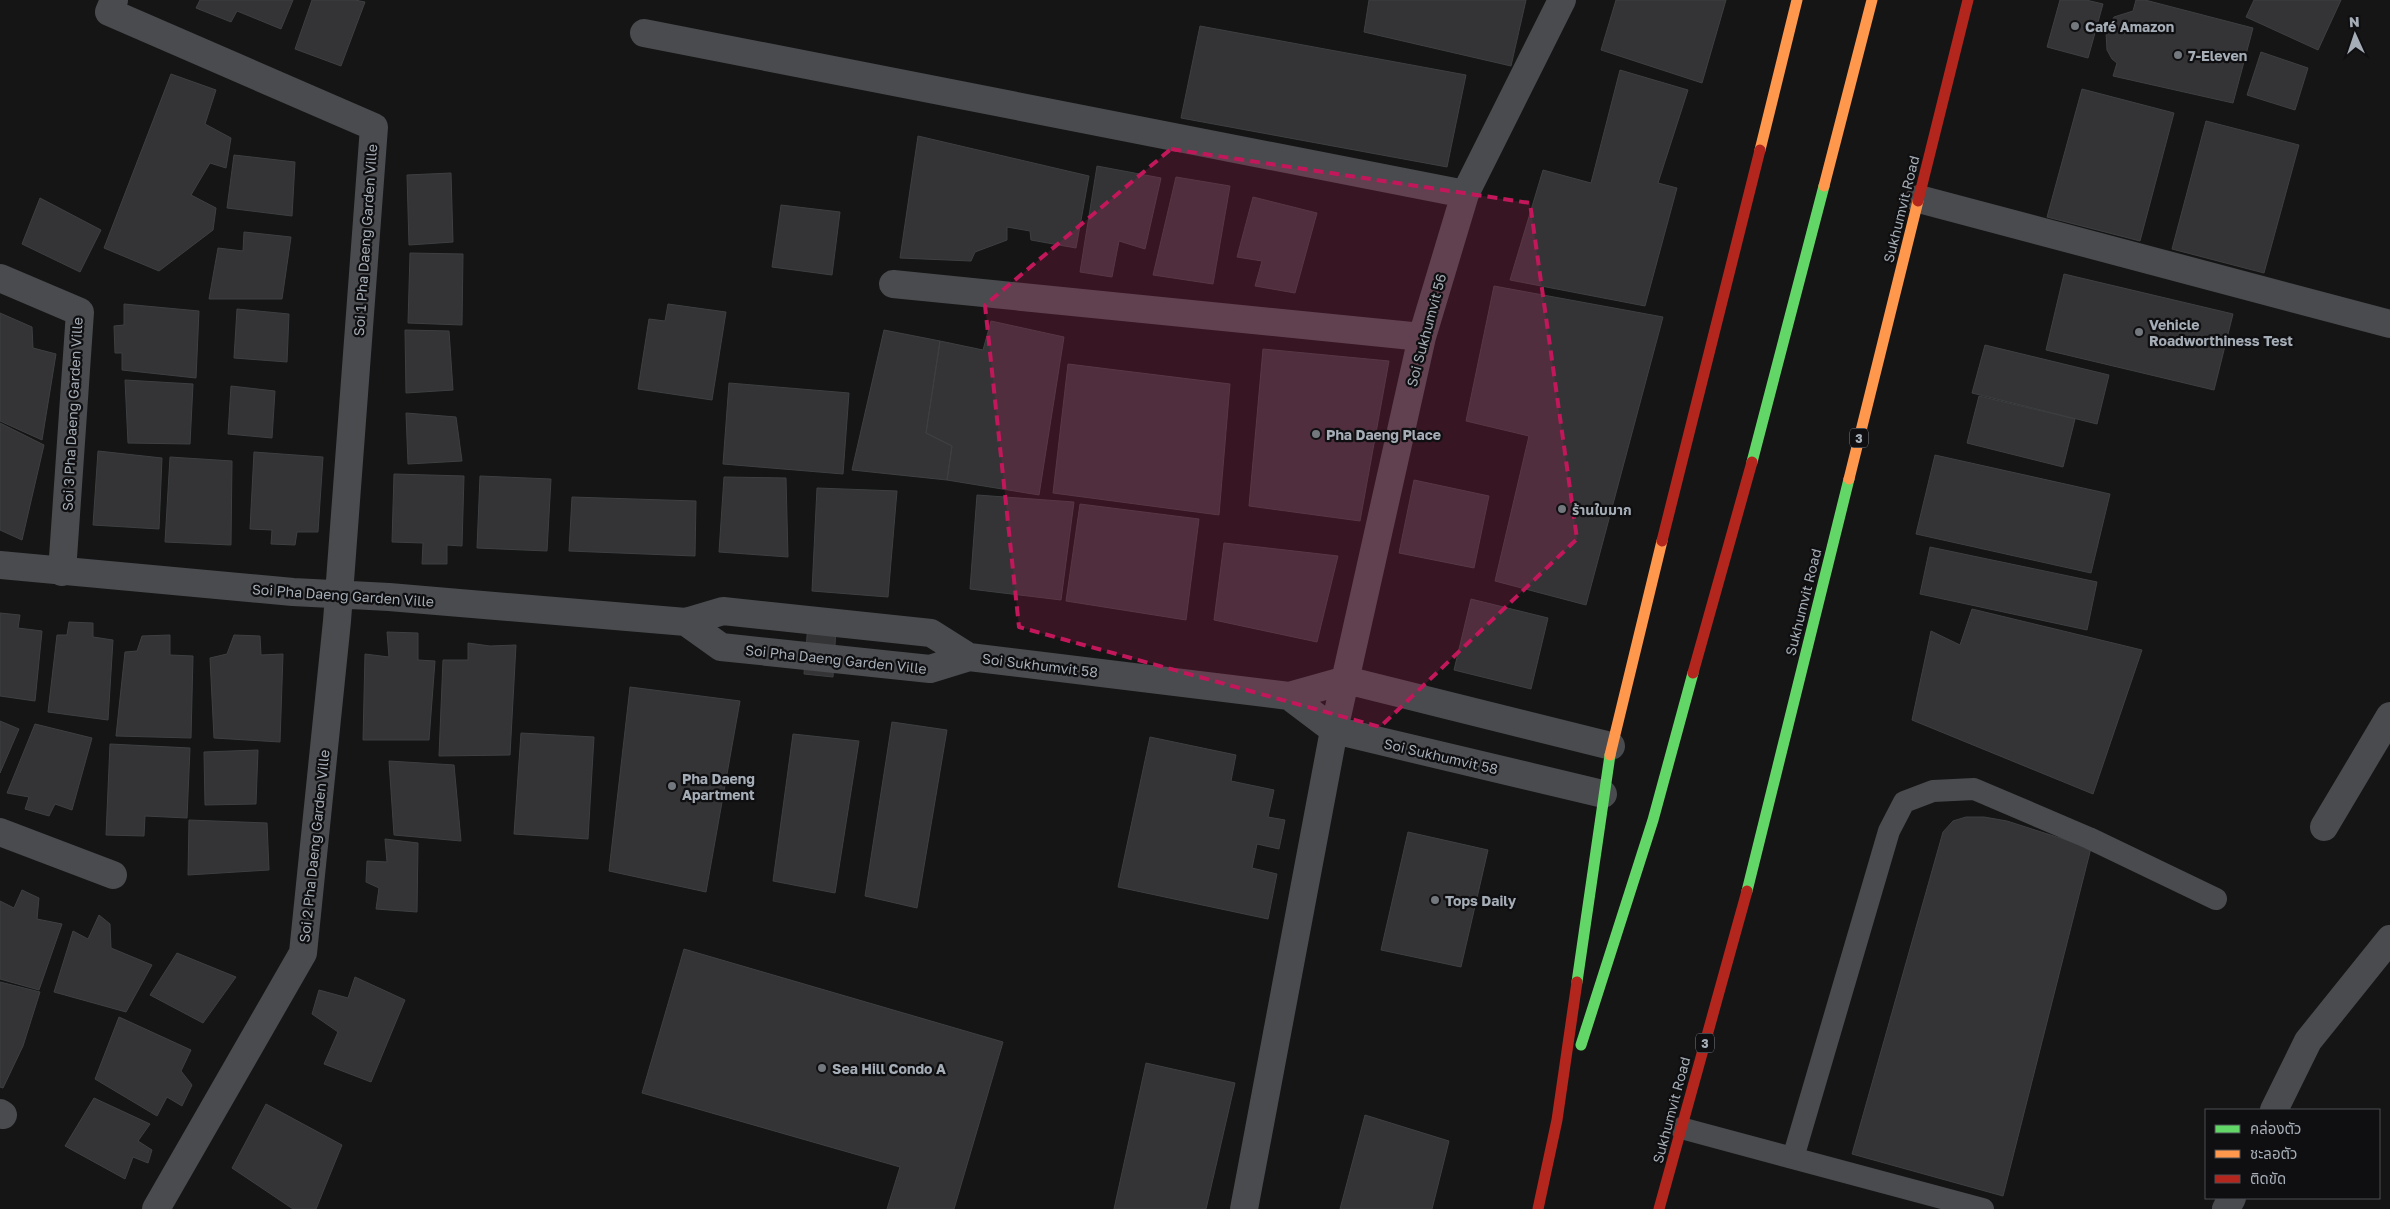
<svg xmlns="http://www.w3.org/2000/svg" width="2390" height="1209" font-family="'Golos Text','Noto Sans Thai',sans-serif">
	<style>
		.building { fill: #343436; stroke: #3d3f41 }
		.lines { fill: none; stroke-linecap: round; stroke-linejoin: round }
		.lane { stroke: #494b4e; stroke-width: 22 }
		.street { stroke: #494b4e; stroke-width: 28 }
		.fast { stroke: #63d668; stroke-width: 11 }
		.slow { stroke: #ff974d; stroke-width: 11 }
		.jam { stroke: #b3261e; stroke-width: 11 }
		.marked { fill: #c2185b; fill-opacity: 0.2; stroke: #c2185b; stroke-width: 4; stroke-dasharray: 10 6; stroke-linejoin: round }
		.poi-dot { fill: #73787e; stroke: #0f0f11; stroke-width: 2 }
		.labels { text-anchor: middle; dominant-baseline: central; stroke-width: 4.5; stroke-linejoin: round; paint-order: stroke }
		.shield { fill: #0f0f11; stroke: #787e84; stroke-width: 1 }
		.shield-label { font-size: 12px; font-weight: bold; fill: #a5adb6 }
		.poi-label { font-size: 14px; font-weight: bold; fill: #a5adb6; stroke: #0f0f11; text-anchor: start }
		.street-label { font-size: 14px; fill: #a5adb6; stroke: #0f0f11 }
	</style>
	<rect width="100%" height="100%" fill="#151515"/>
	<!-- building -->
	<path class="building" d="M200 0H293L281 29 237 11 231 22 196 8Z
		M312 0H355L365 2 341 66 295 49Z
		M1369 0H1526L1511 66 1364 32Z
		M1616 0H1726L1702 83 1601 50Z
		M2060 0H2086L2103 4 2088 58 2047 47Z
		M2136 0H2145L2253 28 2233 103 2113 76 2117 63 2112 59 2107 50 2106 32 2114 17 2133 11Z
		M2254 0H2341L2318 50 2246 17Z
		M1200 26 1466 75 1447 167 1181 118Z
		M2261 52 2308 68 2295 110 2247 95Z
		M1620 70 1688 90 1658 183 1677 188 1645 306 1510 280 1543 170 1591 183Z
		M171 74 216 90 205 124 231 138 226 168 210 163 191 195 216 208 213 230 159 271 104 248Z
		M2082 89 2174 113 2140 241 2047 217Z
		M2206 121 2299 145 2264 273 2172 249Z
		M918 136 1089 176 1076 248 1031 240 1030 231 1007 227V240L975 252 971 261 900 258Z
		M234 155 295 162 292 216 227 208Z
		M1097 166 1161 178 1145 249 1119 241 1112 277 1080 272Z
		M451 173 453 242 409 245 407 175Z
		M1176 177 1230 186 1213 284 1153 275Z
		M1253 197 1317 213 1295 293 1255 286 1262 261 1237 257Z
		M40 198 101 230 80 272 22 244Z
		M781 205 840 212 832 275 772 267Z
		M244 232 291 237 282 299H209L218 248 243 251Z
		M410 253 463 254 462 325 408 323Z
		M2064 274 2233 314 2214 390 2046 350Z
		M1494 286 1663 317 1586 605 1495 581 1529 436 1466 421Z
		M124 304 199 311 196 378 122 370V353H115L114 326 124 325Z
		M668 304 726 312 712 400 638 389 649 319 665 321Z
		M237 309 289 314 287 362 234 358Z
		M0 313 32 327 33 348 56 354 42 440 0 421Z
		M991 321 1064 337 1039 495 947 480 952 446 926 433 940 341 983 350Z
		M405 330 449 331 453 390 406 393Z
		M884 330 940 341 926 433 952 446 947 480 852 470Z
		M1985 345 2109 375 2097 424 1972 393Z
		M1263 349 1389 361 1360 521 1249 506Z
		M1068 364 1230 384 1219 515 1053 493Z
		M125 380 193 384 190 444 128 443Z
		M729 383 849 393 843 474 723 464Z
		M231 386 275 391 272 438 228 434Z
		M1979 396 2075 419 2063 467 1967 443Z
		M406 413 456 417 462 461 408 464Z
		M0 423 44 445 22 540 0 530Z
		M98 451 162 458 159 529 93 525Z
		M254 452 323 457 318 532H297L295 545 271 544 272 530 250 529Z
		M1935 455 2110 494 2091 573 1916 534Z
		M170 457 232 461 231 545 165 542Z
		M394 474 464 476 462 546 447 545V564H422L423 543 392 542Z
		M480 476 551 479 547 551 477 548Z
		M724 477 786 478 788 557 719 552Z
		M1414 480 1489 496 1474 568 1399 553Z
		M817 488 897 491 888 597 812 591Z
		M977 495 1074 502 1061 600 970 589Z
		M572 497 696 501 695 556 569 551Z
		M1080 504 1199 519 1186 620 1066 601Z
		M1224 543 1338 556 1317 642 1214 620Z
		M1930 547 2097 582 2087 630 1920 594Z
		M1471 599 1548 618 1531 689 1454 670Z
		M1972 609 2142 650 2093 794 1912 720 1931 631 1960 645Z
		M809 611 837 613 833 677 804 674Z
		M0 613 20 615 18 628 42 631 35 701 0 696Z
		M69 622 93 623V637L113 640 108 720 48 712 57 635H67Z
		M387 632 418 633V660L435 661 429 740H363L365 654 389 657Z
		M170 635V655L193 656 191 738 116 736 125 652 137 651 142 636Z
		M234 635 260 636 261 655 283 654 280 742 214 738 210 658 227 654Z
		M468 643 490 646 516 645 510 755 439 756 443 660H468Z
		M630 687 740 701 706 892 609 871Z
		M0 721 19 729 0 773Z
		M892 722 947 730 917 908 865 896Z
		M35 724 92 738 72 810 55 804 49 816 25 809 29 797 7 793Z
		M521 733 594 737 588 839 514 834Z
		M793 734 859 741 835 893 773 881Z
		M1150 737 1236 755 1231 781 1274 790 1268 817 1285 820 1279 849 1257 844 1252 868 1277 874 1268 919 1118 887Z
		M110 744 190 748 187 818 145 816 144 836 106 835Z
		M258 750 256 804 205 805 204 752Z
		M389 761 454 765 461 841 394 835Z
		M1966 817H1984L2007 821 2091 848 2003 1196 1852 1154 1943 832 1953 821Z
		M189 820 267 823 269 870 188 875Z
		M1408 832 1488 850 1461 967 1381 950Z
		M385 839 418 843 417 912 376 909 379 888 366 882 367 861 387 862Z
		M22 890 39 898 37 919 62 924 39 990 0 979V901L14 908Z
		M99 915 110 924 111 948 152 965 126 1012 54 992 73 931 88 939Z
		M684 949 1003 1042 954 1209H887L900 1167 642 1093Z
		M177 953 236 977 203 1023 150 995Z
		M355 977 405 1000 371 1082 324 1064 338 1032 312 1014 319 990 348 998Z
		M0 982 40 992 23 1046 3 1088 0 1087Z
		M119 1017 191 1050 181 1071 192 1085 182 1106 167 1097 157 1116 95 1079Z
		M1146 1063 1235 1083 1206 1209H1114Z
		M94 1098 150 1124 138 1141 152 1150 148 1163 133 1157 125 1179 65 1146Z
		M266 1104 342 1145 316 1209H293L232 1168Z
		M1365 1115 1449 1141 1432 1209H1340Z"/>
	<g class="lines">
		<!-- lane -->
		<path class="lane" d="M1681 1128 1983 1209
			M1793 1158 1889 831 1904 802 1933 791 1974 789 2089 838 2216 899"/>
		<!-- street -->
		<path class="street" d="M114 0 109 12 374 127 337 621 303 953 156 1209
			M644 33 1465 194
			M1919 199 2390 324
			M0 278 80 312 62 572
			M893 284 1422 337
			M0 565 293 592 389 597 686 622 723 611 931 633 969 657 1289 696 1346 680 1611 746
			M686 622 721 647 930 669 969 657
			M1289 696 1334 730 1603 794
			M2324 827 2390 716
			M0 832 113 875
			M2274 1110 2308 1041 2390 939
			M0 1113 3 1115
			M1244 1209 1334 730 1422 337 1465 194 1562 0
			M2226 1209 2232 1198"/>
		<!-- fast -->
		<path class="fast" d="M1752 462 1824 186
			M1747 891 1849 479
			M1577 982 1610 755
			M1581 1045 1653 820 1693 673"/>
		<!-- slow -->
		<path class="slow" d="M1760 150 1797 0
			M1824 186 1872 0
			M1849 479 1918 201
			M1610 755 1662 541"/>
		<!-- jam -->
		<path class="jam" d="M1918 201 1968 0
			M1662 541 1760 150
			M1693 673 1752 462
			M1538 1209 1557 1120 1577 982
			M1659 1209 1747 891"/>
	</g>
	<!-- marked area -->
	<path class="marked" d="M1171 149 1530 203 1577 539 1380 727 1019 627 985 305Z"/>
	<!-- markers -->
	<g class="poi-dot">
		<circle cx="2075" cy="26" r="5"/>
		<circle cx="2178" cy="55" r="5"/>
		<circle cx="2139" cy="332" r="5"/>
		<circle cx="1316" cy="434" r="5"/>
		<circle cx="1562" cy="509" r="5"/>
		<circle cx="672" cy="786" r="5"/>
		<circle cx="1435" cy="900" r="5"/>
		<circle cx="822" cy="1068" r="5"/>
	</g>
	<g class="labels">
		<!-- shield labels -->
		<g class="shield">
			<rect x="1850" y="428.5" width="18" height="19" rx="4"/>
			<rect x="1696" y="1033.5" width="18" height="19" rx="4"/>
		</g>
		<g class="shield-label">
			<text x="1859" y="438">3</text>
			<text x="1705" y="1043">3</text>
		</g>
		<!-- poi labels -->
		<g class="poi-label">
			<text x="2085" y="26">Café Amazon</text>
			<text x="2188" y="55">7-Eleven</text>
			<text x="2149" y="324">Vehicle<tspan x="2149" dy="16">Roadworthiness Test</tspan></text>
			<text x="1326" y="434">Pha Daeng Place</text>
			<text x="1572" y="509">ร้านใบมาก</text>
			<text x="682" y="778">Pha Daeng<tspan x="682" dy="16">Apartment</tspan></text>
			<text x="1445" y="900">Tops Daily</text>
			<text x="832" y="1068">Sea Hill Condo A</text>
		</g>
		<!-- street labels -->
		<g class="street-label">
			<text transform="translate(1901 209) rotate(-76)">Sukhumvit Road</text>
			<text transform="translate(365 240) rotate(-86)">Soi 1 Pha Daeng Garden Ville</text>
			<text transform="translate(1426 330) rotate(-75)">Soi Sukhumvit 56</text>
			<text transform="translate(72 414) rotate(-87)">Soi 3 Pha Daeng Garden Ville</text>
			<text transform="translate(343 595) rotate(4)">Soi Pha Daeng Garden Ville</text>
			<text transform="translate(1803 602) rotate(-76)">Sukhumvit Road</text>
			<text transform="translate(836 659) rotate(6)">Soi Pha Daeng Garden Ville</text>
			<text transform="translate(1040 665) rotate(7)">Soi Sukhumvit 58</text>
			<text transform="translate(1441 756) rotate(13)">Soi Sukhumvit 58</text>
			<text transform="translate(314 846) rotate(-84)">Soi 2 Pha Daeng Garden Ville</text>
			<text transform="translate(1671 1110) rotate(-75)">Sukhumvit Road</text>
		</g>
	</g>
	<!-- legend -->
	<rect x="2205" y="1109" width="175" height="90" fill="#0f0f11" stroke="#4b4e53"/>
	<rect x="2215" y="1125" width="25" height="8" fill="#63d668" stroke="#4b4e53"/>
	<text x="2250" y="1134" font-size="15" fill="#a5adb6">คล่องตัว</text>
	<rect x="2215" y="1150" width="25" height="8" fill="#ff974d" stroke="#4b4e53"/>
	<text x="2250" y="1159" font-size="15" fill="#a5adb6">ชะลอตัว</text>
	<rect x="2215" y="1175" width="25" height="8" fill="#b3261e" stroke="#4b4e53"/>
	<text x="2250" y="1184" font-size="15" fill="#a5adb6">ติดขัด</text>
	<!-- north arrow -->
	<g transform="translate(2355 35) rotate(357)" stroke="#0f0f11" stroke-width="4" paint-order="stroke">
	<path d="M0-4L9 19L0 12L-9 19Z" fill="#a5adb6"/>
	<text y="-8" font-size="14" font-weight="bold" text-anchor="middle" fill="#a5adb6">N</text>
	</g>
</svg>
